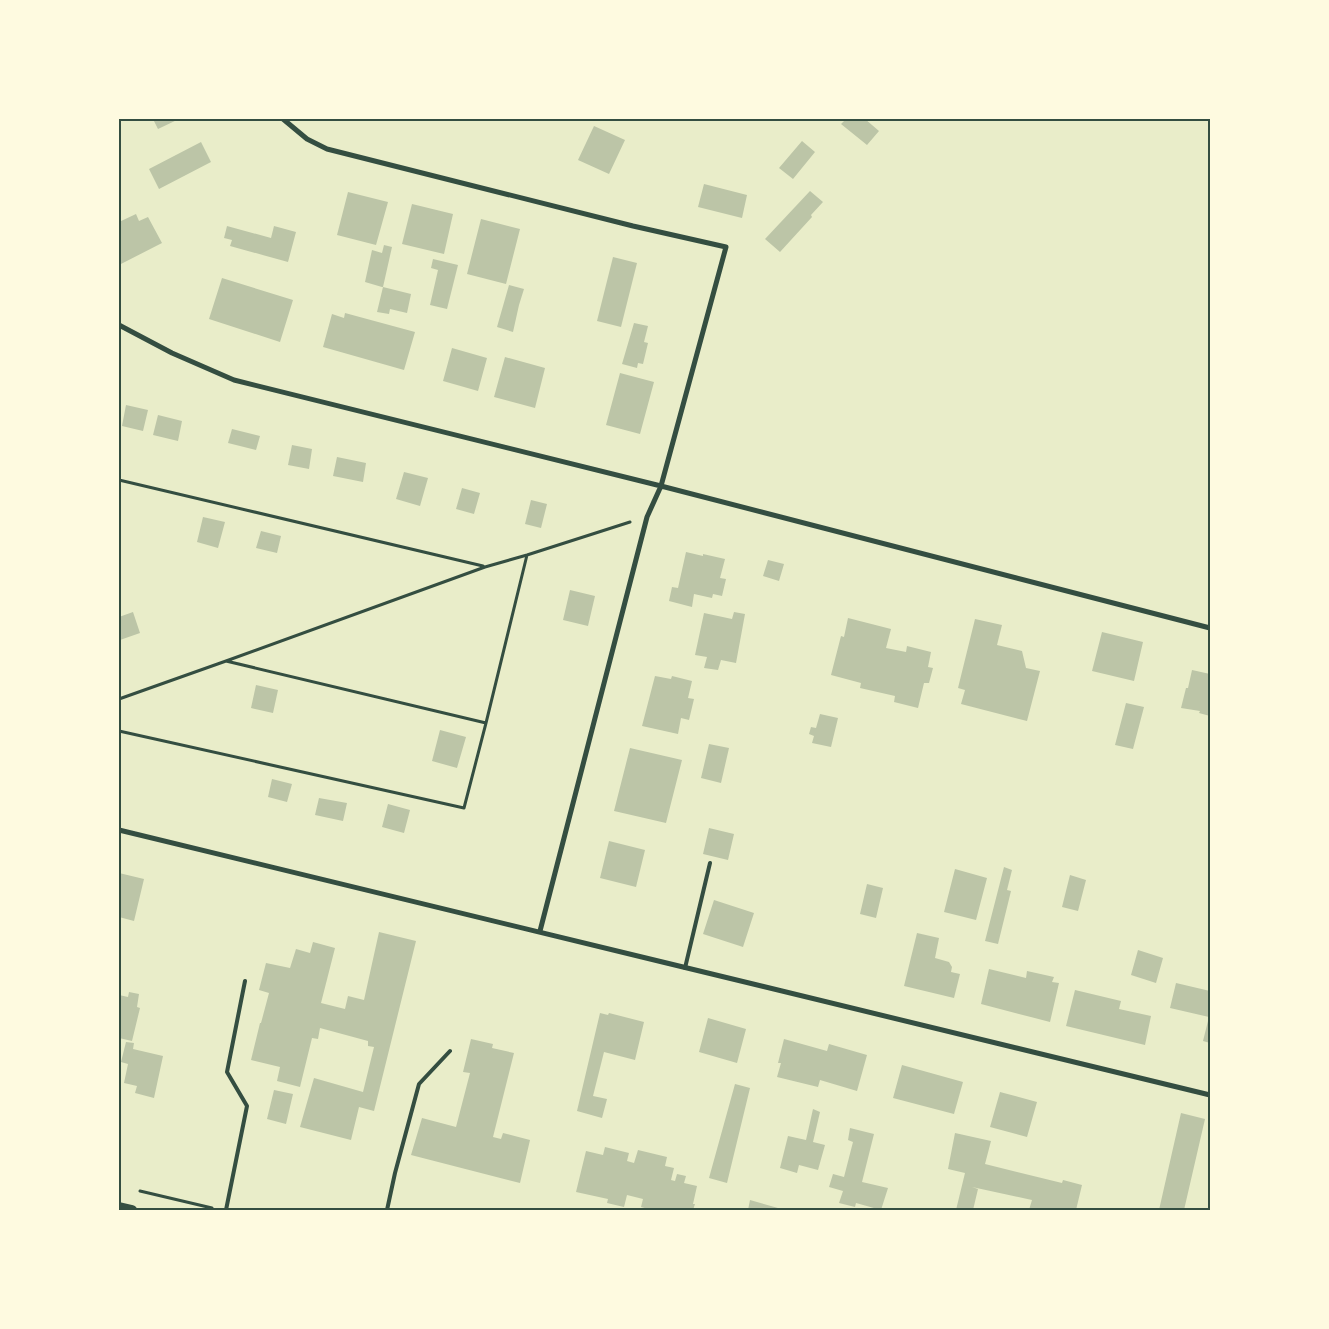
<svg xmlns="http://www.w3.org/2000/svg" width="1329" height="1329" font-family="Manrope,sans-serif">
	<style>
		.building { fill: #bcc5a7 }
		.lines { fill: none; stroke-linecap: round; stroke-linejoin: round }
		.path { stroke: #344e41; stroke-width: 3 }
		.service { stroke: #344e41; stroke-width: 4 }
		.minor { stroke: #344e41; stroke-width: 5 }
		.secondary { stroke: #344e41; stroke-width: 10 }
		.neatline { fill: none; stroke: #344e41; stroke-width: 2 }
	</style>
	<rect width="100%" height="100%" fill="#e9edc9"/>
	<!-- building -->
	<path class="building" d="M153 119H179L158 129Z
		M846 119H865L879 131 867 145 841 124Z
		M594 126 625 140 609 174 578 160Z
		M802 141 815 152 793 179 779 168Z
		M201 142 211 162 159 189 149 169Z
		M704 184 747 195 742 218 698 207Z
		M810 191 823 202 811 215 812 217 780 252 765 239Z
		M348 192 388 202 376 245 337 235Z
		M412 204 453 214 444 254 402 244Z
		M136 214 139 221 148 217 162 243 119 265V222Z
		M481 219 520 229 506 284 467 274Z
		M227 226 271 238 274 226 296 232 288 262 230 246 232 240 224 238Z
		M384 245 392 247 383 287H382L365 282 372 250 382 253Z
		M613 257 637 263 621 327 597 321Z
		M433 259 458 265 447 309 430 305 438 270 431 268Z
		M222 278 293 300 280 342 209 319Z
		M509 285 524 289 519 305 513 332 497 327Z
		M383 287 411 294 407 313 390 309 389 314 377 312Z
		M345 313 415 332 404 370 323 347 332 314 344 318Z
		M634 323 648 326 644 342 648 343 643 364 638 363 637 368 622 364Z
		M452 348 487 358 478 391 443 381Z
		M505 357 545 368 535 408 494 397Z
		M620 373 654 382 640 434 606 425Z
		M126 405 148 410 143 431 122 426Z
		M158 415 182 421 178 441 153 435Z
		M232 429 260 436 256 450 228 443Z
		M292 445 312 449 309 469 288 465Z
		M337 457 366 463 363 482 333 476Z
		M404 472 428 478 420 506 396 499Z
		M462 488 480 493 474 514 456 509Z
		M531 500 547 504 541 528 525 524Z
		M203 517 225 522 218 548 197 542Z
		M261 531 281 536 277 553 256 548Z
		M686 552 703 556V554L725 559 720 578 726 579 722 596 713 594 712 598 694 594 692 607 669 601 672 587 678 588Z
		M768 560 784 564 779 581 763 576Z
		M570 590 595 596 588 626 563 620Z
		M133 612 140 633 120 640 119 637V617Z
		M734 612 745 614 736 663 721 660 718 670 704 668 707 657 695 655 704 613 732 619Z
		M848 618 891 629 886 648 906 652 907 646 931 652 928 667 933 668 929 683H924L918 708 894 702 895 696 860 688 861 683 831 675 841 636 844 637Z
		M975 619 1002 625 997 645 1022 651 1026 668 1040 671 1027 721 961 704 965 690 958 688Z
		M1102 632 1143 642 1134 681 1092 671Z
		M1192 670 1210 674V716L1199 713 1200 711 1181 708 1186 688H1188Z
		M655 676 671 679 672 676 692 681 688 698 694 699 689 720 681 718 678 734 642 726Z
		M256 685 278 690 273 713 251 708Z
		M1126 703 1144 707 1133 749 1115 745Z
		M820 714 838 718 831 747 812 743 814 736 809 734 811 727 816 728Z
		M440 730 466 737 457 768 432 761Z
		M709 744 729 748 721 783 701 778Z
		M630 748 682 760 666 823 614 811Z
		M272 779 292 784 287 802 268 797Z
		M319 798 347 803 343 821 315 815Z
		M388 804 410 810 404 833 382 827Z
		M709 828 734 834 728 860 703 854Z
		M609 841 645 850 636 887 600 878Z
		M1004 867 1012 870 1007 890 1011 891 998 944 985 941Z
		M955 869 987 878 976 920 944 912Z
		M119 873 144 879 134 921 119 917Z
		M1070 875 1086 880 1078 911 1062 907Z
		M867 884 883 888 876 918 860 914Z
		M714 900 754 913 743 947 703 934Z
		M379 932 416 941 374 1111 359 1107 351 1140 300 1127 314 1078 363 1092 374 1047 368 1046V1041L320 1028 318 1039 312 1038 300 1087 277 1081 280 1067 251 1060 260 1023H261L269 993 259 990 266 963 290 968 296 949 310 953 313 942 335 948 321 1003 345 1009 348 996 364 1000Z
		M917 933 939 938 935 958 949 962 952 967 951 972 960 974 954 998 904 986Z
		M1138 950 1163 958 1156 983 1131 975Z
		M989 969 1026 978 1027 971 1054 977 1052 982 1059 983 1050 1022 981 1004Z
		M1176 983 1210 991V1043L1203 1041 1209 1017 1170 1008Z
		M1075 990 1121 1001 1119 1009 1151 1016 1145 1045 1066 1026Z
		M129 992 139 994 137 1007 140 1008 132 1041 119 1038V995L128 997Z
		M600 1013 608 1015 609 1013 644 1022 635 1060 604 1052 593 1096 607 1099 602 1118 577 1111Z
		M708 1018 746 1029 737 1063 699 1052Z
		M471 1039 493 1044 492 1048 514 1053 493 1137 501 1139 503 1133 530 1140 520 1183 411 1155 422 1118 456 1127 470 1073 463 1072Z
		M784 1039 827 1051 829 1044 867 1055 857 1091 820 1080 818 1087 777 1077 781 1063H778Z
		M126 1042 134 1043 133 1049 163 1056 154 1098 135 1093 137 1086 124 1083 128 1064 121 1062Z
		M902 1065 963 1082 954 1114 893 1098Z
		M735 1084 750 1088 727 1183 709 1178Z
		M274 1090 293 1094 286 1124 267 1119Z
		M1000 1092 1037 1102 1027 1137 990 1127Z
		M813 1109 820 1112 813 1142 825 1145 818 1170 799 1165 797 1173 780 1168 788 1136 806 1140Z
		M1181 1113 1205 1119 1184 1210H1159Z
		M850 1128 874 1134 862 1182 888 1188 881 1210 856 1203 855 1207 839 1203 843 1191 829 1187 833 1174 844 1177 853 1142 848 1140Z
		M955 1133 991 1141 985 1164 1062 1183 1063 1180 1082 1185 1076 1210 1071 1209V1210H1029L1032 1200 972 1187 978 1189 973 1210H956L965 1173 948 1169Z
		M605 1147 629 1153 627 1161 634 1163 638 1150 667 1157 665 1166 674 1168 671 1180 675 1181 677 1174 686 1176 684 1183 697 1186 693 1204H695L693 1210H652L641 1207 643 1199 627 1195 624 1207 607 1203 608 1199 576 1192 586 1151 603 1155Z
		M750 1200 785 1210H748Z"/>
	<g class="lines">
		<!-- path -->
		<path class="path" d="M119 480 483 566
			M226 661 486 723
			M119 699 226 661 485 567 527 555 630 522
			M119 731 464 808 486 723 527 555
			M140 1191 212 1208"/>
		<!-- service -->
		<path class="service" d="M685 968 710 863
			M226 1210 247 1106 227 1072 245 981
			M387 1210 395 1173 419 1084 450 1051"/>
		<!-- minor -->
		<path class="minor" d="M283 119 307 139 327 149 633 226 726 247 661 486 647 517 540 931
			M119 325 172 353 234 380 661 486 1210 628
			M119 830C483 918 846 1007 1210 1095"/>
		<!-- secondary -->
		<path class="secondary" d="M119 1207 132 1210"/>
	</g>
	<!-- border -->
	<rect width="1329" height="1329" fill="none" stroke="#fefae0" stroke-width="240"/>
	<rect x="120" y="120" width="1089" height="1089" class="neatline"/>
</svg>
